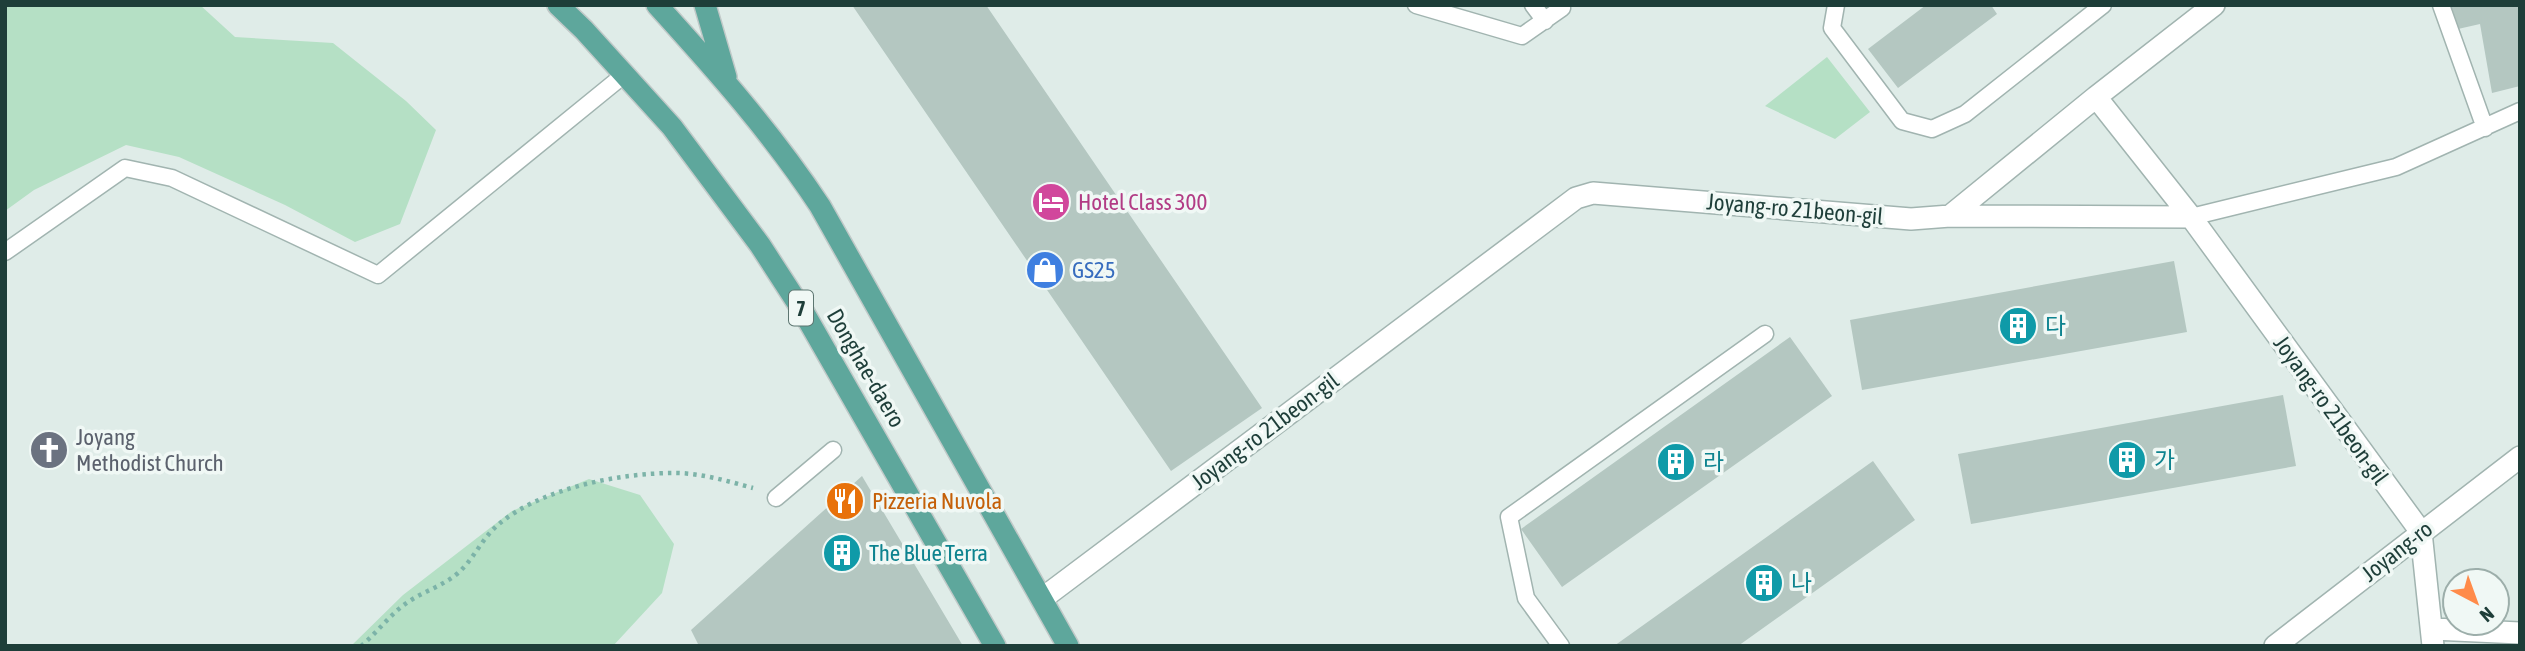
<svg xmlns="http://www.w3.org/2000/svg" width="2525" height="651" font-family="'Asap Condensed','Noto Sans KR',sans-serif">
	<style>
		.green { fill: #b5e0c5 }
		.building { fill: #b4c7c1 }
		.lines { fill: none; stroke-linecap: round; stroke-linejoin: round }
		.service-casing { stroke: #a1b4b0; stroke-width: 19 }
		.minor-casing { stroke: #a1b4b0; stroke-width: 24 }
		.tertiary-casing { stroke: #a1b4b0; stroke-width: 24 }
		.primary-casing { stroke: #c0c9c8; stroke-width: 24 }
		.path { stroke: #7cb3a8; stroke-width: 4.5; stroke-dasharray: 3.5 5; stroke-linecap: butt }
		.service { stroke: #fff; stroke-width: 16 }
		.minor { stroke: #fff; stroke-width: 21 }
		.tertiary { stroke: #fff; stroke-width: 21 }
		.primary { stroke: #5ea79c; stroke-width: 21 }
		.labels { text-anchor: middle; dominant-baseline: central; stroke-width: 7; stroke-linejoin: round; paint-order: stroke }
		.shield { fill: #f0f8f5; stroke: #5d7671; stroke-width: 2 }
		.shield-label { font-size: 21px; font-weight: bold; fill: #1e3e39 }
		.hotel-label { font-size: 23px; fill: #b23c85; stroke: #f0f8f5; text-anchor: start }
		.street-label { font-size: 23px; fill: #1e3e39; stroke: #f0f8f5 }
		.shop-label { font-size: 23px; fill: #366cbe; stroke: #f0f8f5; text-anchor: start }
		.culture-label { font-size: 23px; fill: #0d838f; stroke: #f0f8f5; text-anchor: start }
		.worship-label { font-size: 23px; fill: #5b616d; stroke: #f0f8f5; text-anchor: start }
		.food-label { font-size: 23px; fill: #c56008; stroke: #f0f8f5; text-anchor: start }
	</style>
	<rect width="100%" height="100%" fill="#dfece8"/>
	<!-- green -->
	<path class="green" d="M5 5H200L235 37 333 43 406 101 436 130 400 224 355 242 285 205 179 157 126 145 34 190 5 211Z
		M1827 57 1870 112 1835 139 1765 106Z
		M589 479 640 495 674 544 662 593 613 646H351L403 595 512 511Z"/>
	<!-- building -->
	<path class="building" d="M852 5H986L1262 408 1171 471Z
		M1926 5H1991L1997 14 1898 88 1868 49Z
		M2451 5H2520V86L2492 93 2480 24 2458 29Z
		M2174 261 2187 332 1862 390 1850 320Z
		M1790 337 1832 396 1562 587 1521 529Z
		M2283 395 2296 466 1971 524 1958 454Z
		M1873 461 1915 520 1738 646H1614Z
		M862 476 963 646H699L691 630Z"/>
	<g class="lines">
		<defs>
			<path id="service" d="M1416 5 1522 36 1562 8
				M1533 5 1545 21
				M1836 5 1832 28 1902 121 1932 129 1965 114 2103 5
				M2441 5 2485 128
				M2191 217 2396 167 2520 111
				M5 252 125 168 172 178 378 275 625 74
				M776 498 833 450
				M1561 646 1526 598 1509 517 1765 334"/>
			<path id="minor" d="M2096 97 2214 5
				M1950 216 2191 217
				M1043 598 1576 198 1593 193 1911 219 1950 216 2096 97 2191 217 2421 532 2433 646
				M2433 629 2520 633"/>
			<path id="tertiary" d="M2275 646 2520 457"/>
			<path id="primary" d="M558 5 584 30 672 127 760 245 804 313 995 646
				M657 5C715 69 772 133 820 206L1068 646
				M705 5 726 77"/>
		</defs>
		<!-- service casing -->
		<use href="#service" class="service-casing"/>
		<!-- minor casing -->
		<use href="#minor" class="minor-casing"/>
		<!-- tertiary casing -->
		<use href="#tertiary" class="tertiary-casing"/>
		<!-- primary casing -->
		<use href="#primary" class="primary-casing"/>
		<!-- path -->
		<path class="path" d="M361 646C378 632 390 614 408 602 424 591 443 586 458 573 474 559 482 538 499 524 542 488 619 473 675 473 701 473 727 481 753 488"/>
		<!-- service -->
		<use href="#service" class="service"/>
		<!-- minor -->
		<use href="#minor" class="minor"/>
		<!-- tertiary -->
		<use href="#tertiary" class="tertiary"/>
		<!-- primary -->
		<use href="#primary" class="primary"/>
	</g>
	<!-- icons -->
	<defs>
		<symbol id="hotel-disc" viewBox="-11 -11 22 22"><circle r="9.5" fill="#d1479c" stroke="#f0f8f5"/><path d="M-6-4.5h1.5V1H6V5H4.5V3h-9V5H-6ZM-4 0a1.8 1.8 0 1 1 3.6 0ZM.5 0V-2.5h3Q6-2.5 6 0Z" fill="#fff"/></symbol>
		<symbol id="shop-disc" viewBox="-11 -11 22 22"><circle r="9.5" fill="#3f7fe0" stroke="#f0f8f5"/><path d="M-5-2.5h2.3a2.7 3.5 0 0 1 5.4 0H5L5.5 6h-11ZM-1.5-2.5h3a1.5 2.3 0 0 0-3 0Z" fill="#fff"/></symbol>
		<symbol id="building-disc" viewBox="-11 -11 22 22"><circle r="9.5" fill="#0f9aa8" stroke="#f0f8f5"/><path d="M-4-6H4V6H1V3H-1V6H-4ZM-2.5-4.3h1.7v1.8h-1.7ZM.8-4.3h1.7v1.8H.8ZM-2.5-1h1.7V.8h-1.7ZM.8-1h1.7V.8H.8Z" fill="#fff"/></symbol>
		<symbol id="church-disc" viewBox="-11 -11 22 22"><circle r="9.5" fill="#6b7280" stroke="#f0f8f5"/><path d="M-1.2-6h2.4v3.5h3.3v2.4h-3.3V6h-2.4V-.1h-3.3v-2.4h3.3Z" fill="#fff"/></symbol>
		<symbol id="restaurant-disc" viewBox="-11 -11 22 22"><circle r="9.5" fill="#e8710a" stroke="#f0f8f5"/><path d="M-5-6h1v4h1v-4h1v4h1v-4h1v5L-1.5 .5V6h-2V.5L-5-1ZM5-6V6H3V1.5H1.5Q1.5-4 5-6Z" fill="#fff"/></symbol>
	</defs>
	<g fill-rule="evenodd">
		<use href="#hotel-disc" x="1029" y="180" width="44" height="44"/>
		<use href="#shop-disc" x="1023" y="248" width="44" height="44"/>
		<use href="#building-disc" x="1996" y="304" width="44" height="44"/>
		<use href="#church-disc" x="27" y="428" width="44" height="44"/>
		<use href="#building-disc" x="2105" y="438" width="44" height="44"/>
		<use href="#building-disc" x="1654" y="440" width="44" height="44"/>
		<use href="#restaurant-disc" x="823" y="479" width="44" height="44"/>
		<use href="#building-disc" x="820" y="531" width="44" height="44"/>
		<use href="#building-disc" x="1742" y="561" width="44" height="44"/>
	</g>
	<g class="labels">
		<!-- shield labels -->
		<rect class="shield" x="789" y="290.5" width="24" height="35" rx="5"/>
		<g class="shield-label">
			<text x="801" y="308">7</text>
		</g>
		<!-- hotel labels -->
		<g class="hotel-label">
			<text x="1078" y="202">Hotel Class 300</text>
		</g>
		<!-- street labels -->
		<g class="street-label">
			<text transform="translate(1795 209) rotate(5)">Joyang-ro 21beon-gil</text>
			<text transform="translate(866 368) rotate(60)">Donghae-daero</text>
			<text transform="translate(2331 410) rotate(54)">Joyang-ro 21beon-gil</text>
			<text transform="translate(1265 431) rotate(-37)">Joyang-ro 21beon-gil</text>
			<text transform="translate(2397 551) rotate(-38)">Joyang-ro</text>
		</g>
		<!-- shop labels -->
		<g class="shop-label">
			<text x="1072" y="270">GS25</text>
		</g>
		<!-- culture labels -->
		<g class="culture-label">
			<text x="2045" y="326">다</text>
			<text x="2154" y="460">가</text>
			<text x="1703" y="462">라</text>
			<text x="869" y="553">The Blue Terra</text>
			<text x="1791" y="583">나</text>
		</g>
		<!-- worship labels -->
		<g class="worship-label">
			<text x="76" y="437">Joyang<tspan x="76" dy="26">Methodist Church</tspan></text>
		</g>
		<!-- food labels -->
		<g class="food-label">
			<text x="872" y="501">Pizzeria Nuvola</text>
		</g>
	</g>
	<!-- border -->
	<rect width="2525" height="651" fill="none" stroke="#1e3e39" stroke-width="14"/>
	<!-- north arrow -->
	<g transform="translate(2476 602) rotate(139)"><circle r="33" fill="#f0f8f5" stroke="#9caeaa" stroke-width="2"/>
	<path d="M0-5L12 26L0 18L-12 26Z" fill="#ff8b4a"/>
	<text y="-10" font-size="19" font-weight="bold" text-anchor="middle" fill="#1e3e39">N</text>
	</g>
</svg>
